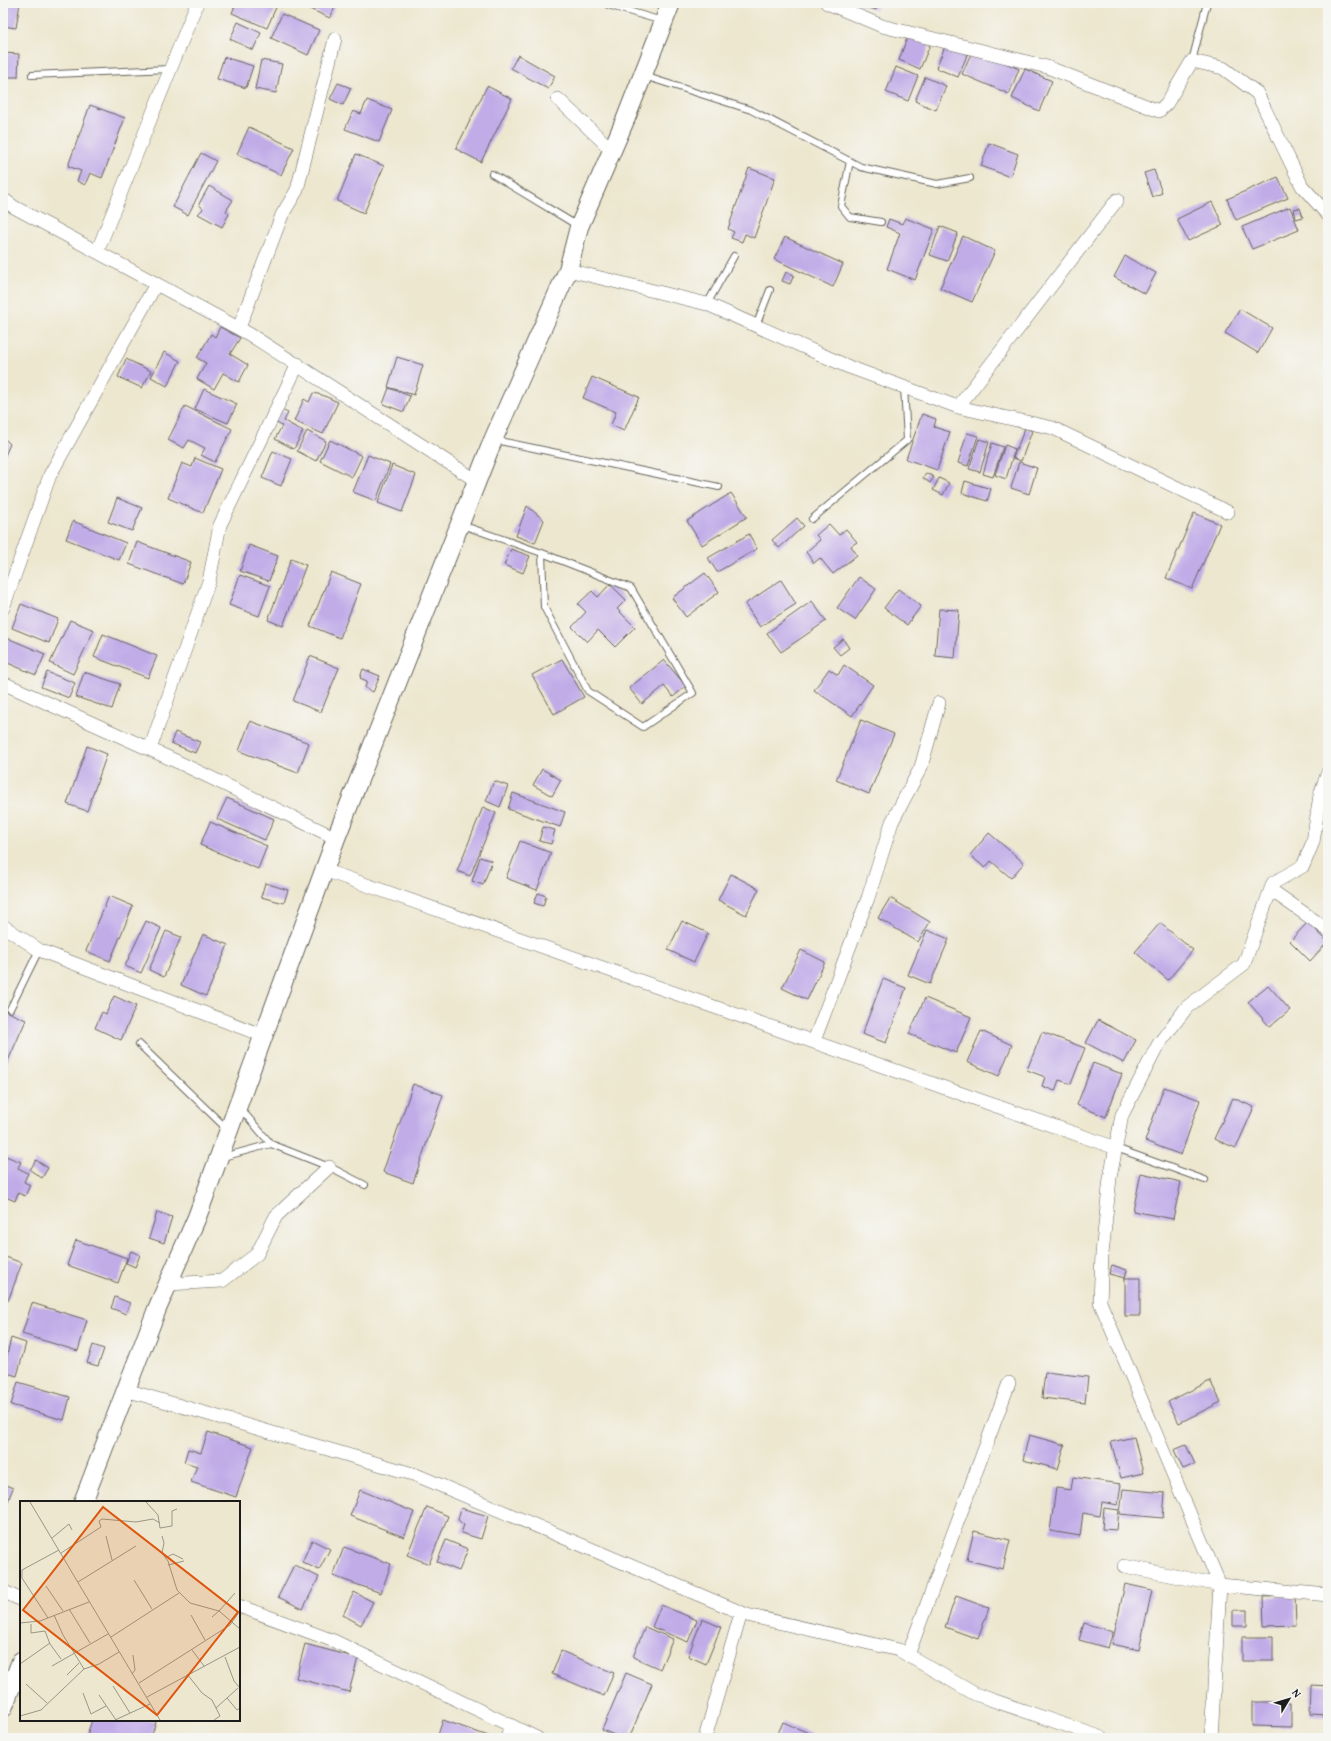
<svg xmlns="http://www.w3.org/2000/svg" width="1331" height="1741" font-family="'Gentium Book Plus',serif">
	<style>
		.building { fill: #c1ace8 }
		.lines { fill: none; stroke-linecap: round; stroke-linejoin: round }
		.lane-casing { stroke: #65635b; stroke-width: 8 }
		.street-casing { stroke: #65635b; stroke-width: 14 }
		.secondary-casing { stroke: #65635b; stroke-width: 20 }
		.lane { stroke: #fff; stroke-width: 6 }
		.street { stroke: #fff; stroke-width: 13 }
		.secondary { stroke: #fff; stroke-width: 18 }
		.inset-road { fill: none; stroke: #999687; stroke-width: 1 }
		.view { fill: #de560d; fill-opacity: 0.15; stroke: #de560d; stroke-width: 2 }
		.inset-edge { fill: none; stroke: #1c1c1c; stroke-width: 2 }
	</style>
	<rect width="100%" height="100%" fill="#f6f6f2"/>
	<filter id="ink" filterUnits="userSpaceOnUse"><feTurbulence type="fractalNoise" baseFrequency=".025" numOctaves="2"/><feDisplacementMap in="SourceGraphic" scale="8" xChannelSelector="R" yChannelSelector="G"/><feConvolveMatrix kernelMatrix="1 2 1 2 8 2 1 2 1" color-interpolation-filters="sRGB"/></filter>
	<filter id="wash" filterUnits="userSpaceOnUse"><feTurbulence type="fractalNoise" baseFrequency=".012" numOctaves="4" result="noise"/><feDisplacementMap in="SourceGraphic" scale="16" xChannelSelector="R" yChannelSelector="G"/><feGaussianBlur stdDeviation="0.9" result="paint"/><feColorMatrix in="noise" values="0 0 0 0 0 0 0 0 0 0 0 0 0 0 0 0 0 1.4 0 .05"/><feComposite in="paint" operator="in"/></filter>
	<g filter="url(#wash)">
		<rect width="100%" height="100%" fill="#ede7cf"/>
		<g id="blocks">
			<!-- building -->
			<path class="building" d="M3 3H20L16 28 3 26Z
				M236 3H278L267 28 232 13Z
				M296 3H337L330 18Z
				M856 3H879L876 10Z
				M282 14 319 30 308 55 271 38Z
				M238 22 261 33 253 50 230 39Z
				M908 35 930 45 920 69 899 60Z
				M946 44 968 53 958 77 936 68Z
				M973 49 1019 69 1009 94 962 74Z
				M3 53 19 54 18 77H3Z
				M518 55 555 76 548 89 511 68Z
				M224 57 253 66 246 88 217 79Z
				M261 60 282 64 276 93 255 89Z
				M896 67 918 76 908 101 886 92Z
				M1025 69 1052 81 1039 111 1012 98Z
				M925 77 946 86 936 110 915 101Z
				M338 83 351 88 343 105 330 99Z
				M487 86 512 99 481 162 456 149Z
				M367 100 392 110 379 142 345 129 353 111 361 114Z
				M90 105 125 118 102 178 90 173 85 185 77 181 81 171 68 166Z
				M249 127 294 148 281 175 237 154Z
				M989 143 1018 154 1010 177 981 166Z
				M201 153 216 161 188 215 173 207Z
				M356 154 384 166 364 213 337 201Z
				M749 168 775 178 754 238 745 234 742 242 731 238 734 232 728 229Z
				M1154 170 1162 193 1152 197 1144 173Z
				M1278 177 1288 198 1236 220 1227 199Z
				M209 186 233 200 226 211 229 214 222 227 198 214 203 209 199 204Z
				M1212 202 1223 225 1188 241 1177 219Z
				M1290 207 1299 230 1252 249 1242 227Z
				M1300 208 1303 217 1296 219 1294 209Z
				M905 218 934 229 915 280 887 269 900 233 886 227 889 219 902 224Z
				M940 226 958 233 947 261 930 255Z
				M963 236 995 251 972 302 940 288Z
				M785 237 843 264 833 287 774 259Z
				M1125 256 1156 273 1145 294 1114 277Z
				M786 272 794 275 790 284 782 281Z
				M1240 309 1272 328 1258 353 1225 333Z
				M220 327 240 338 230 354 248 365 239 382 223 373 214 389 197 379 206 363 197 358 211 334 215 337Z
				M164 352 180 361 167 386 151 377Z
				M397 357 423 365 414 395 388 387Z
				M126 359 151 371 142 388 118 377Z
				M592 377 639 397 624 431 611 425 616 412 583 398Z
				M389 388 410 396 404 412 383 404Z
				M204 389 237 404 228 423 195 409Z
				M313 393 322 395 338 402 323 434 294 421 304 399 309 402Z
				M185 406 232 429 215 462 201 455 205 448 189 440 184 448 168 440Z
				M282 410 288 413 284 421 303 431 294 449 275 439 282 426 275 422Z
				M922 414 936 419 934 427 950 432 937 470 906 459Z
				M1025 428 1032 431 1021 461 1013 458Z
				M307 431 326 441 316 461 297 451Z
				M967 433 978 436 968 466 958 463Z
				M3 437 10 444 3 460Z
				M979 439 989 442 980 472 969 469Z
				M330 440 362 456 352 477 320 461Z
				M992 443 1003 447 993 477 983 474Z
				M1005 445 1015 449 1006 479 995 475Z
				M273 451 292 459 281 486 262 478Z
				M368 455 390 464 376 501 353 492Z
				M195 458 221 469 203 513 168 498 182 463 192 467Z
				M1019 462 1037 468 1029 494 1011 488Z
				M392 465 416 475 402 512 378 503Z
				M926 473 934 477 930 483 923 478Z
				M939 478 949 483 943 495 933 490Z
				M965 481 991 489 987 501 962 493Z
				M731 493 747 517 702 545 687 521Z
				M117 498 142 508 132 531 108 522Z
				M527 506 544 520 535 543 516 536Z
				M1194 513 1220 524 1192 589 1166 578Z
				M797 518 804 526 779 548 772 540Z
				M73 521 126 543 119 560 66 539Z
				M829 524 839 535 846 529 857 542 851 546 857 555 833 574 820 558 814 563 806 552 820 540 816 535Z
				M749 534 757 549 717 572 708 558Z
				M137 542 191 562 183 584 129 564Z
				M249 545 278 556 269 581 240 571Z
				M511 549 530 556 523 573 504 565Z
				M291 559 306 565 283 626 268 620Z
				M331 572 361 584 340 638 310 626Z
				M705 573 719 592 686 617 672 598Z
				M240 575 270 586 259 616 229 605Z
				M859 577 876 589 855 620 837 608Z
				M781 580 796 604 760 627 745 604Z
				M610 584 626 600 617 609 635 627 615 647 598 630 587 642 572 627 586 612 578 604 592 591 598 597Z
				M898 589 921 606 907 625 884 608Z
				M812 601 826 621 781 652 767 633Z
				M21 604 58 619 49 643 12 628Z
				M939 609 959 610 955 658 935 656Z
				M70 620 94 630 73 674 50 663Z
				M103 634 157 656 148 678 94 657Z
				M5 637 45 654 36 675 3 661V643Z
				M843 639 849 648 840 655 833 647Z
				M310 656 339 668 321 712 293 701Z
				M562 659 584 697 554 714 532 675Z
				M664 660 686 686 673 697 664 686 642 704 629 688Z
				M844 665 873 685 852 716 814 690 829 669 838 675Z
				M363 669 380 676 373 692 365 688 367 681 360 678Z
				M47 672 75 683 69 698 41 687Z
				M84 672 120 684 112 709 76 697Z
				M861 720 894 734 869 794 836 780Z
				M250 721 309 743 298 773 239 751Z
				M175 732 200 742 195 753 171 743Z
				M87 746 107 754 87 811 67 804Z
				M542 769 561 780 552 796 533 785Z
				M494 781 508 786 500 807 486 801Z
				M513 793 565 812 560 827 508 809Z
				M227 798 274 819 265 840 217 819Z
				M483 807 496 813 470 876 457 871Z
				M210 822 267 846 258 869 200 845Z
				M543 827 555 830 551 844 539 841Z
				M989 833 1024 863 1011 878 991 861 985 868 970 855Z
				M520 841 551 853 537 890 506 878Z
				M480 857 492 861 483 885 472 881Z
				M731 874 759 889 746 915 718 900Z
				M265 883 288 890 284 903 261 897Z
				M538 893 546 896 543 906 534 903Z
				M109 896 133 906 110 961 86 951Z
				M890 898 930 922 918 942 878 918Z
				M146 921 161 928 141 973 125 966Z
				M682 921 708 933 694 962 668 950Z
				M1308 922 1328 942 1310 961 1290 941Z
				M1160 923 1193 950 1168 980 1135 952Z
				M927 930 949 939 930 984 908 975Z
				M166 931 181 937 164 977 149 970Z
				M203 934 228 945 206 996 181 985Z
				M801 950 825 962 807 1000 782 988Z
				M883 979 906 988 886 1043 862 1034Z
				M1268 985 1290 1010 1270 1027 1248 1002Z
				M114 996 136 1006 121 1040 95 1028 102 1012 106 1014Z
				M925 998 971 1017 956 1053 909 1034Z
				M3 1010 26 1020 3 1072Z
				M1098 1020 1136 1040 1124 1063 1086 1043Z
				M981 1031 1012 1045 999 1076 967 1062Z
				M1042 1032 1085 1048 1071 1084 1059 1080 1055 1091 1042 1086 1045 1077 1027 1070Z
				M1093 1063 1122 1074 1106 1117 1077 1105Z
				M413 1084 443 1095 413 1183 383 1172Z
				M1164 1087 1200 1100 1181 1155 1145 1141Z
				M1233 1098 1254 1107 1236 1148 1214 1139Z
				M3 1155 21 1162 18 1168 28 1173 24 1182 30 1185 25 1196 18 1193 15 1201 3 1196Z
				M36 1160 48 1168 42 1178 30 1170Z
				M1141 1173 1181 1182 1173 1219 1133 1211Z
				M157 1212 172 1217 164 1243 149 1238Z
				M76 1240 127 1258 118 1283 67 1265Z
				M131 1251 140 1255 135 1267 126 1263Z
				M3 1256 22 1263 8 1301 3 1299Z
				M1112 1265 1127 1270 1125 1278 1109 1274Z
				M1125 1278H1140V1316H1125Z
				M115 1297 130 1303 126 1314 111 1308Z
				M32 1303 87 1320 78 1351 22 1334Z
				M11 1338 26 1343 17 1376 3 1372Z
				M93 1345 104 1349 98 1366 87 1363Z
				M1045 1372 1088 1377 1085 1403 1042 1398Z
				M1210 1381 1221 1402 1179 1423 1168 1402Z
				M18 1382 70 1397 64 1420 11 1405Z
				M208 1432 253 1447 236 1497 191 1482 197 1466 184 1462 188 1449 201 1453Z
				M1029 1435 1065 1445 1058 1469 1023 1460Z
				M1134 1437 1143 1473 1121 1478 1111 1442Z
				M1186 1445 1195 1464 1183 1469 1174 1450Z
				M1073 1477 1121 1484 1118 1505 1102 1502 1100 1516 1083 1513 1080 1536 1050 1531 1056 1488 1071 1490Z
				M3 1484 13 1488 3 1514Z
				M1123 1489 1165 1493 1163 1518 1120 1514Z
				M360 1490 414 1512 404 1537 350 1516Z
				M427 1507 448 1516 429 1564 407 1555Z
				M461 1508 488 1516 481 1539 461 1533 464 1525 458 1520Z
				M1104 1508 1119 1510 1117 1530 1102 1529Z
				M974 1531 1010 1540 1003 1569 967 1560Z
				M312 1540 330 1549 319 1570 302 1562Z
				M446 1540 468 1549 459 1571 437 1562Z
				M344 1547 391 1564 381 1593 333 1576Z
				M294 1565 319 1577 303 1609 278 1597Z
				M1125 1584 1152 1590 1139 1650 1112 1644Z
				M354 1592 373 1602 361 1625 343 1615Z
				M956 1596 989 1608 978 1639 945 1627Z
				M1295 1596 1296 1625 1264 1626 1263 1597Z
				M661 1605 697 1620 688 1642 652 1627Z
				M1233 1610H1247V1626H1233Z
				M702 1619 721 1627 706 1664 688 1656Z
				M1084 1623 1113 1632 1108 1648 1079 1640Z
				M645 1627 673 1639 660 1669 633 1657Z
				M1242 1637H1273V1661H1242Z
				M305 1644 358 1658 349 1692 296 1678Z
				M561 1651 614 1673 604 1696 552 1674Z
				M626 1673 652 1684 629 1738H622L602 1730Z
				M1311 1685 1328 1686V1716L1310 1715Z
				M1252 1702H1291V1727L1252 1726Z
				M92 1720H149L156 1722 151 1738H86Z
				M443 1720 491 1737V1738H437Z
				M783 1722 820 1738H776Z"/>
		</g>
	</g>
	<g filter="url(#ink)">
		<use href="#blocks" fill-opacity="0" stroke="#65635b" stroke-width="1"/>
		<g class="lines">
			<defs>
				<path id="lane" d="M606 3 608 5 662 21
					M1192 61 1207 3
					M32 75 170 69
					M644 76 751 110 861 167 937 184 970 178
					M850 161 841 206 850 217 881 222
					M492 174 578 226
					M707 304 734 256
					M756 326 770 290
					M495 440 719 487
					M812 519 907 440 904 387
					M462 525 542 553 631 588 693 693 643 727 588 691 544 607 542 553
					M10 1009 39 950
					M139 1044 227 1129
					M239 1107 271 1144
					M1116 1148 1205 1180
					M223 1157 271 1144 332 1168 365 1185"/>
				<path id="street" d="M827 3 882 26 1047 67 1159 111 1167 103 1192 61 1223 68 1257 93 1302 186 1328 215
					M558 99 612 150
					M3 199 14 207 249 334 477 481
					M97 252 197 3
					M568 270 707 304 849 367 958 407 1053 428 1228 512
					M239 328 282 215 297 190 335 39
					M958 407 1117 200
					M3 608 50 475 156 284
					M3 683 178 762 336 838
					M150 749 209 581 220 525 298 364
					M324 870 1116 1148
					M1271 890 1328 930
					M3 926 39 950 264 1036
					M814 1041 868 898 892 822 921 767 939 703
					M168 1284 222 1281 257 1254 276 1216 329 1167
					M126 1390 416 1475 747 1615 899 1650 975 1694 1103 1738
					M1124 1566 1220 1585 1100 1302 1102 1254 1110 1178 1122 1115 1158 1045 1187 1007 1244 964 1273 883 1303 866 1313 842 1320 795 1328 772
					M3 1591 21 1600
					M239 1606 334 1641 537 1738
					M908 1655 1009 1383
					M507 1738 511 1725
					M705 1738 741 1613
					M1211 1738 1220 1585 1328 1595"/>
				<path id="secondary" d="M83 1502 157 1309 197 1217 336 838 493 440 568 270 579 227 626 118 671 3
					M3 1708 21 1661"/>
			</defs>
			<!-- lane casing -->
			<use href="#lane" class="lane-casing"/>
			<!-- street casing -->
			<use href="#street" class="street-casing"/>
			<!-- secondary casing -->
			<use href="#secondary" class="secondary-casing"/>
			<!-- lane -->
			<use href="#lane" class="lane"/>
			<!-- street -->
			<use href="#street" class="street"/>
			<!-- secondary -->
			<use href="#secondary" class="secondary"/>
		</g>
	</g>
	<!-- overview -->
	<g transform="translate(20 1501)">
		<rect width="220" height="220" fill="#ede7cf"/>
		<path class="inset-road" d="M10 1 140 219M126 1 138 14 140 27 152 25V10L157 8M86 35 92 59M142 35 144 42 142 52 148 60 157 89 170 102 199 110 192 116M32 37 49 23 52 29M41 52 81 26 79 20 82 18 116 21 133 18 140 22M145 57 153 53 163 58M148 64 164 60M114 79 132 108M58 81 116 45M26 85 43 110M215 92 199 110 220 128M49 108 70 142M34 114 43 134 64 168M171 114 185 139M28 117 2 77V69L39 49M0 122 20 120 69 101M11 123V132L25 130 30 143 41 158M91 136 159 92M172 149 184 165M205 156 214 180 220 187M0 163 30 142M32 165 88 133M112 173 115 169 113 154M167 173 182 192 192 199 200 215 194 219M47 174 59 162M119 182 210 124 220 110M6 183 27 202M93 185 110 212M63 192 71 213 86 205M79 194 96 219M127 196 220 146M207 197 217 209 220 207M196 207 218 187M0 215 21 209 64 168 79 163 99 151M95 219 130 203"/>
		<path class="view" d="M83 6 218 111 137 214 3 109Z"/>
		<rect width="220" height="220" class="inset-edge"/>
	</g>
	<!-- margin -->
	<rect width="1331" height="1741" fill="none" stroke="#f6f6f2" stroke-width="16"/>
	<!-- north arrow -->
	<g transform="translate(1289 1699) rotate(52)" stroke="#f6f6f2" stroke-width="3" paint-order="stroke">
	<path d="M0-3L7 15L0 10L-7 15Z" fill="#1c1c1c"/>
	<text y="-6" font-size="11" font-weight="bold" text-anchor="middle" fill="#1c1c1c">N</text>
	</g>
</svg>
